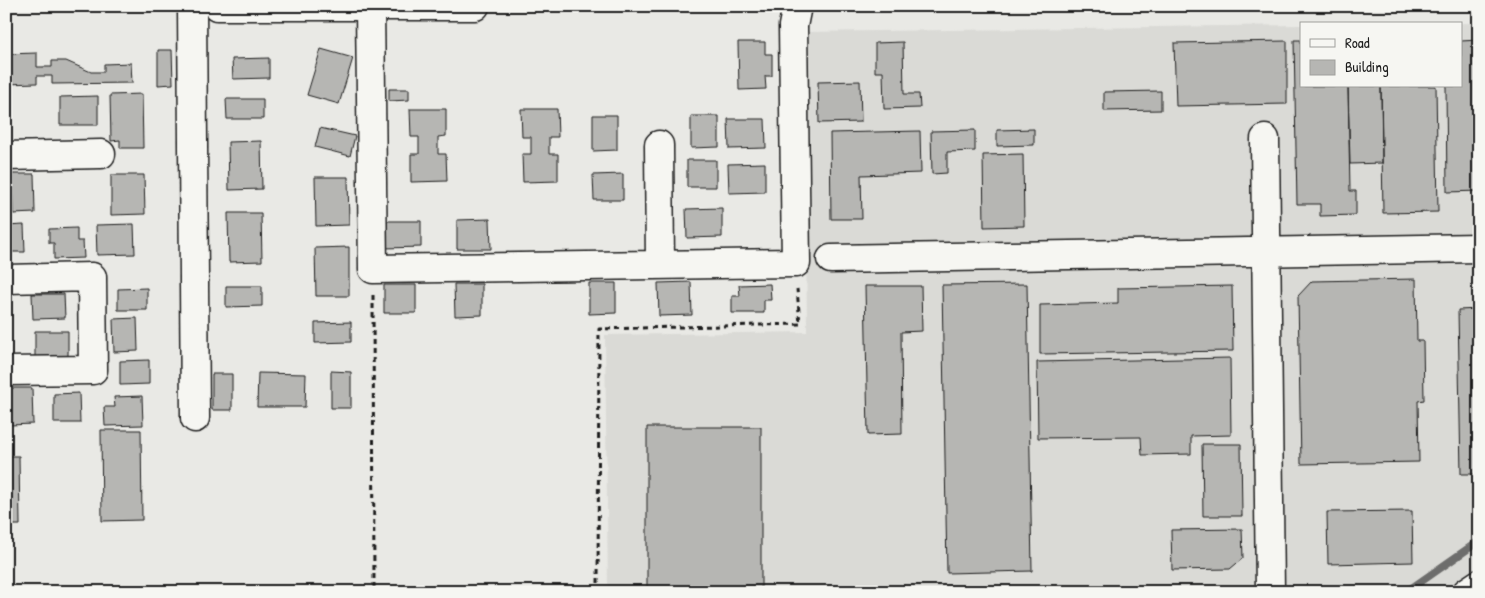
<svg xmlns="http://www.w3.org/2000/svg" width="1485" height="598" font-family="'Patrick Hand',sans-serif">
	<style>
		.built { fill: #dadad6 }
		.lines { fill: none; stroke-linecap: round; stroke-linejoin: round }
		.stream { stroke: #6d6d6c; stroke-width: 8 }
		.building { fill: #b6b6b3; stroke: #1c1c1c }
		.minor-casing { stroke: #1c1c1c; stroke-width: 31 }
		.major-casing { stroke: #1c1c1c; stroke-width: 31 }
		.path { stroke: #1c1c1c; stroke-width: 3; stroke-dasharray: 5 4; stroke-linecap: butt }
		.minor { stroke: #f6f6f2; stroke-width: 28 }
		.major { stroke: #f6f6f2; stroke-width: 28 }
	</style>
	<rect width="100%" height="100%" fill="#e9e9e5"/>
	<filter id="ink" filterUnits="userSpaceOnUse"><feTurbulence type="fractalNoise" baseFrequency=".02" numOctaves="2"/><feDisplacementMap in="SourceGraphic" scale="10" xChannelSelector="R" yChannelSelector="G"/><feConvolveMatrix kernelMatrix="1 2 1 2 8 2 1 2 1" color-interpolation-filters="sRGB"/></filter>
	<g filter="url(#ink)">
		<!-- built -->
		<path class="built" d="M1479 23V592H608L605 335 807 332 804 32 1301 25V86H1461V24H1399Z"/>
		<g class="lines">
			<!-- stream -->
			<path class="stream" d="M1406 592 1479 541"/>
		</g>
		<!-- building -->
		<path class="building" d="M1294 40H1301V86H1348L1350 191H1356V215L1320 216V204H1297Z
			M1479 40V191L1447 192 1446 86H1461V41Z
			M1287 41V104L1176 106 1174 43Z
			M738 42H765V54H772V76H765L766 89 739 90Z
			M903 42 904 94H919L920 108 884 109 883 72H875V43Z
			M321 49 353 58 339 104 307 95Z
			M158 50H172L173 84 158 85Z
			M37 53V67H52V61H66L91 72H104V64L131 63 132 83 52 84V76H37V83L6 84V54Z
			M269 58V78L233 79 232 59Z
			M860 81 861 122 819 123 818 82Z
			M1348 86H1381L1382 163 1350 164Z
			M1381 86H1436L1438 212 1383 213Z
			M389 89H409V100L389 101Z
			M1161 91V110L1104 111V92Z
			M142 94 143 148H120V140L111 141 110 95Z
			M98 96V125H60V97Z
			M226 99H263V119H227Z
			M410 109H446V136L438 137V154H446L447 181 411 182V154H419V137H411Z
			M521 109H557L558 137H549V154H558V181L523 182 522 154H531V137H522Z
			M593 115H617V150L593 151Z
			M691 116H719V147L691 148Z
			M728 119H765L766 148 729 149Z
			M320 128 355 136 350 156 315 147Z
			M1034 129V145L997 146V130Z
			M975 130V151L947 152V173L932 174 931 131Z
			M920 131 921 173 861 175 862 219H831L830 133Z
			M261 141 262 189 229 190 228 142Z
			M1023 154 1024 226 984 227 983 155Z
			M687 160H716V187H687Z
			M765 163V192L729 193 728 164Z
			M12 174H34L35 213 13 214Z
			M623 174V200H594L593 175Z
			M111 175H144L145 214 111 215Z
			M315 177H348L349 225 316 226Z
			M722 208V237L687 238 686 209Z
			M228 213H261L262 261 229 262Z
			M490 219 491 249H457V220Z
			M384 221H421V247L385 248Z
			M134 224 135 254 97 255 96 225Z
			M24 225 25 252H6V226Z
			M77 228V241H83L84 258 54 259V243H49V229Z
			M349 247V296H316L315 248Z
			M1416 279 1417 341H1423L1424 400 1418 401 1419 462 1301 464 1298 296 1312 281Z
			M691 282 692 315 659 316 658 283Z
			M589 283H616V313L589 314Z
			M454 284H482V315L455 316Z
			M770 284 771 300H764V313H732V296H740L739 285Z
			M1027 284 1032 571 947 573 942 285Z
			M384 285H416V313H384Z
			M226 286H262V306L226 307Z
			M865 286H921L922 331 901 332 902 434 868 435Z
			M1232 286 1233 351 1040 354V305L1118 303V288Z
			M147 288V310H118V289Z
			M32 294H64L65 318 33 319Z
			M1479 309V474H1461L1458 310Z
			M137 318 138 351 114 352 113 319Z
			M351 322V342L315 343V323Z
			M35 331H68V359L35 360Z
			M1230 358 1231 435 1191 436V454L1142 455 1141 437 1038 438 1037 362Z
			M149 360V384L120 385V361Z
			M331 371 351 372V408H331Z
			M258 373 306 374 305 407H257Z
			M212 374H232V410H212Z
			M10 388H32L33 424 10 425Z
			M79 393 80 423H54V394Z
			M142 396 143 425 105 426 104 407H115L114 397Z
			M647 427H761V592H647Z
			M101 430H141L142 520 102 521Z
			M1202 444H1241L1242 516H1203Z
			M6 456H19L20 525H6Z
			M1412 511 1413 562 1328 564 1327 512Z
			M1242 529 1243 558 1230 569 1172 570 1171 530Z"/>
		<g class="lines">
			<defs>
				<path id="minor" d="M192 6 195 418
					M370 7 373 269 796 263 793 26 797 6
					M1265 139 1270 592
					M659 145 660 265
					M6 156 101 154
					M831 259 1479 248
					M6 279 92 277 93 370 6 371
					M1467 592 1479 584"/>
				<path id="major" d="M217 6H475"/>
			</defs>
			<!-- minor casing -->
			<use href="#minor" class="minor-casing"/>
			<!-- major casing -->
			<use href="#major" class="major-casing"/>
			<!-- path -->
			<path class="path" d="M373 295 374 592
				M598 592 599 329 800 324 797 289"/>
			<!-- minor -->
			<use href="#minor" class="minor"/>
			<!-- major -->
			<use href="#major" class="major"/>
		</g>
	</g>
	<!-- margin -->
	<rect width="1485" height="598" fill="none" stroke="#f6f6f2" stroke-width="25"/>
	<rect x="12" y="12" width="1460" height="573" fill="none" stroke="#1c1c1c" stroke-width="2" filter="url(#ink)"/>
	<!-- legend -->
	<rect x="1300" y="22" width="162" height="65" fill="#f6f6f2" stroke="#9f9f9c"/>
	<rect x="1310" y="39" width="25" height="8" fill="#f6f6f2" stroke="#9f9f9c"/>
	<text x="1345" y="48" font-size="15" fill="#1c1c1c">Road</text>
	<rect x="1310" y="60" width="25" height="15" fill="#b6b6b3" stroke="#9f9f9c"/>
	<text x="1345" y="72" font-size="15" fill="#1c1c1c">Building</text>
</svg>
